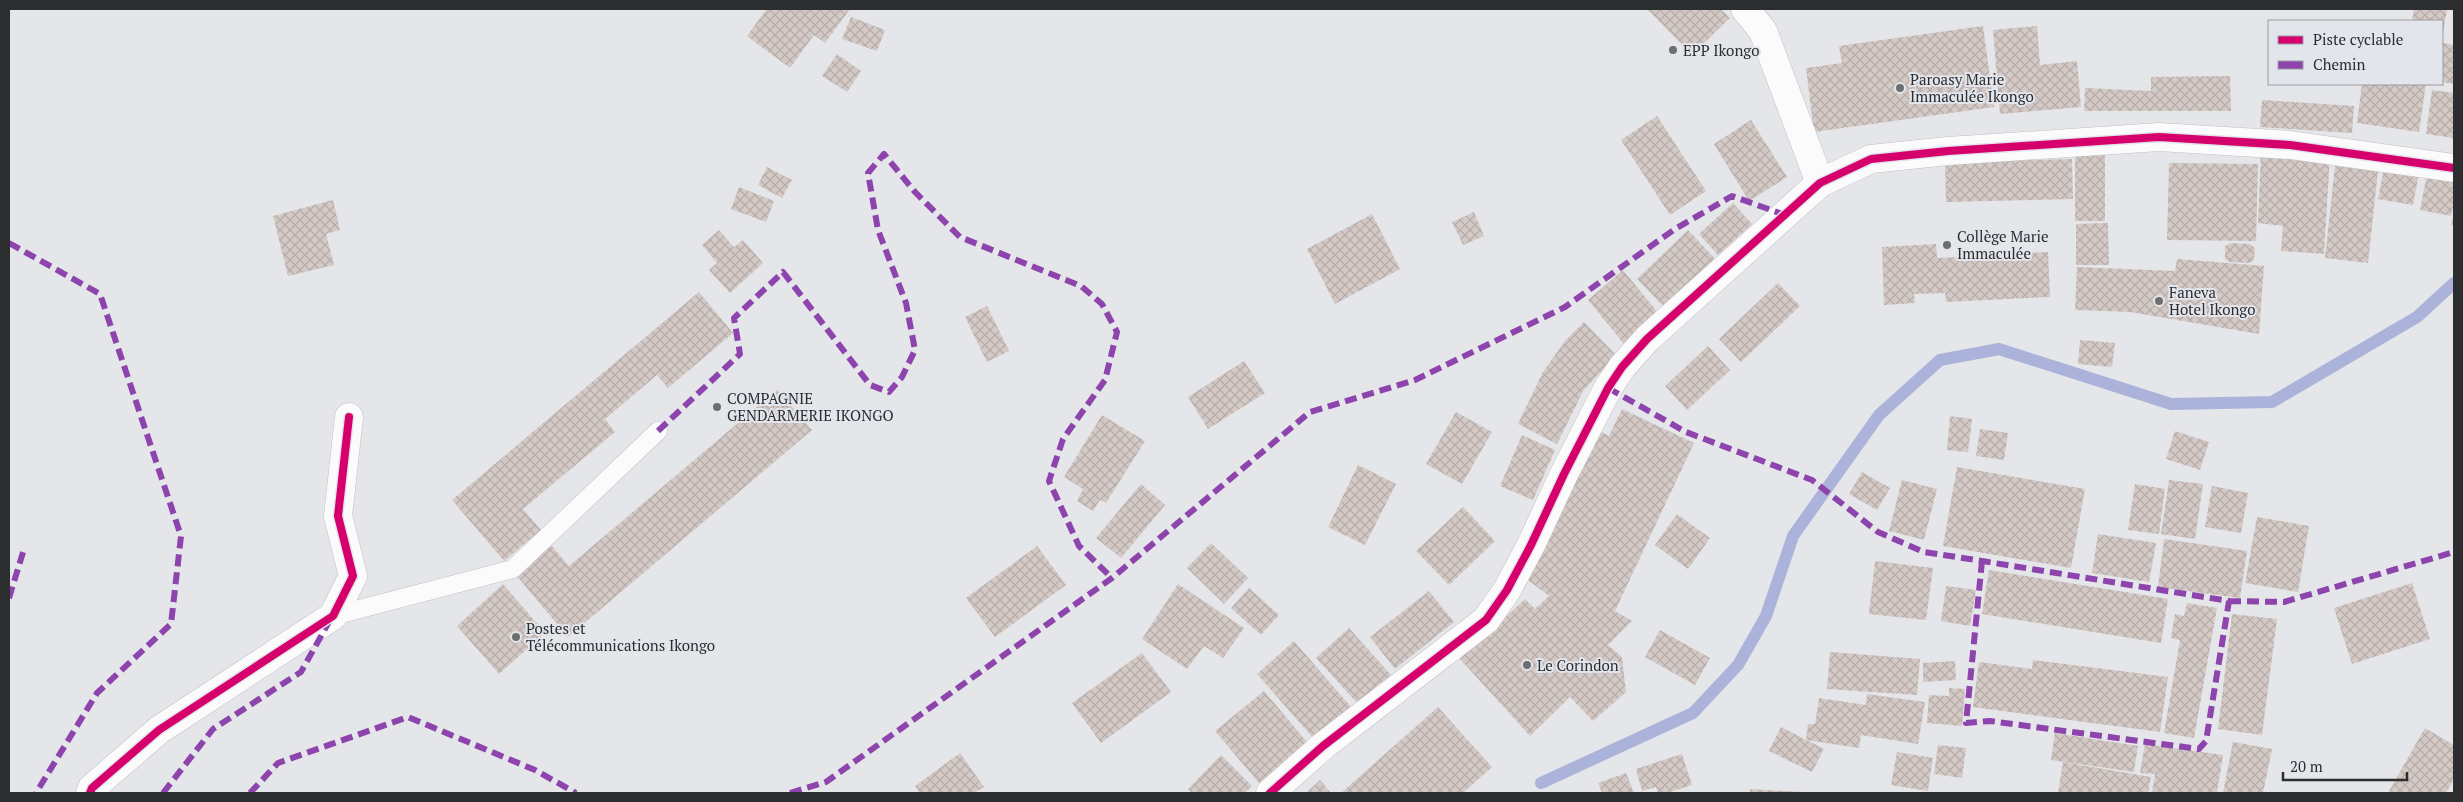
<svg xmlns="http://www.w3.org/2000/svg" width="2463" height="802" font-family="'PT Serif',serif">
	<style>
		.lines { fill: none; stroke-linecap: round; stroke-linejoin: round }
		.stream { stroke: #abb3db; stroke-width: 12 }
		.building { fill: url(#building-cross-hatch) }
		.service-casing { stroke: #c0c0c3; stroke-width: 19 }
		.minor-casing { stroke: #c0c0c3; stroke-width: 29 }
		.tertiary-casing { stroke: #c0c0c3; stroke-width: 29 }
		.service { stroke: #fbfbfc; stroke-width: 18 }
		.minor { stroke: #fbfbfc; stroke-width: 28 }
		.tertiary { stroke: #fbfbfc; stroke-width: 28 }
		.quiet { stroke: #8e44ad; stroke-width: 6; stroke-dasharray: 12 6; stroke-linecap: butt }
		.cycleway-casing { stroke: #e3e5ec; stroke-width: 11 }
		.cycleway { stroke: #d6006c; stroke-width: 8 }
		.poi-dot { fill: #6d6e70; stroke: #e3e5ec; stroke-width: 2 }
		.labels { text-anchor: middle; dominant-baseline: central; stroke-width: 4; stroke-linejoin: round; paint-order: stroke }
		.poi-label { font-size: 15px; fill: #2c2d2f; stroke: #e3e5ec; text-anchor: start }
	</style>
	<defs>
		<pattern id="building-cross-hatch" width="8" height="8" patternUnits="userSpaceOnUse" patternTransform="scale(1.25)"><rect width="8" height="8" fill="#d4c9c5"/><path d="M0 0l8 8M0 8l8-8" fill="none" stroke="#b6adaa"/></pattern>
	</defs>
	<rect width="100%" height="100%" fill="#e5e6ea"/>
	<g class="lines">
		<!-- stream -->
		<path class="stream" d="M1541 783 1693 713 1738 665 1766 616 1793 536 1879 415 1940 360 1999 349 2171 404 2272 402 2417 317 2454 283"/>
	</g>
	<!-- building -->
	<path class="building" d="M767 9H850L825 43 814 35 790 68 747 36Z
		M1647 9H1721L1730 18 1692 55Z
		M2414 9H2447L2443 33 2442 21H2412Z
		M851 17 885 30 877 51 842 39Z
		M1983 26 1994 107 1814 132 1806 68 1842 63 1839 46Z
		M2037 26 2040 65 2077 61 2081 107 2000 114 1993 30Z
		M2443 43 2454 45V84L2442 82Z
		M837 54 861 71 847 92 822 76Z
		M2230 76 2231 111H2084L2085 88 2151 91V77Z
		M2362 84H2426L2419 132 2357 123Z
		M2432 90 2454 93V138L2426 134Z
		M2262 100 2354 106 2352 133 2260 127Z
		M1657 116 1706 191 1670 215 1621 140Z
		M1751 120 1787 177 1749 201 1714 144Z
		M2075 145H2105V221H2075Z
		M2261 150 2330 155 2324 254 2281 251 2283 226 2258 223Z
		M2072 159 2073 199 1946 202 1945 162Z
		M2169 163 2258 164 2256 241 2167 240Z
		M2335 166 2378 171 2368 263 2325 258Z
		M767 167 792 180 782 198 758 185Z
		M2384 168 2419 173 2413 205 2378 199Z
		M2428 169 2454 175V201L2451 216 2420 210Z
		M739 187 774 201 766 222 731 209Z
		M333 200 340 230 326 234 334 265 288 276 273 216Z
		M1733 203 1752 224 1718 255 1699 234Z
		M1474 212 1484 236 1463 245 1452 222Z
		M1372 214 1400 269 1335 304 1307 249Z
		M2454 214V226L2451 225Z
		M2108 223 2109 265H2076V224Z
		M719 230 734 247 743 240 763 263 730 293 709 270 717 263 702 245Z
		M1688 230 1718 262 1668 311 1637 279Z
		M2231 243 2250 244 2255 248 2254 260 2249 263 2230 262 2225 259V246Z
		M1936 244 1937 258 2048 252 2050 297 1946 302 1945 293 1914 294 1915 303 1884 305 1882 247Z
		M2177 259 2264 266 2259 334 2130 312 2075 310 2077 267 2175 271Z
		M1623 270 1659 314 1624 344 1588 300Z
		M1778 283 1800 306 1741 362 1719 339Z
		M699 292 733 333 668 388 657 375 605 419 615 432 523 509 541 530 504 561 452 500Z
		M987 306 1009 351 987 362 965 317Z
		M1584 322 1616 355 1583 391 1557 444 1518 424 1543 372 1565 341Z
		M2080 340 2115 343 2112 367 2078 364Z
		M1708 346 1730 370 1687 410 1665 386Z
		M1244 361 1265 393 1208 429 1188 397Z
		M777 390 812 430 568 637 516 575 551 545 569 566Z
		M1622 409 1694 443 1615 611 1632 621 1608 645 1622 657 1626 692 1593 721 1570 697 1530 736 1460 659 1525 599 1535 609 1549 596 1528 580 1599 431 1609 436Z
		M1456 412 1492 432 1462 484 1426 464Z
		M1102 415 1145 441 1106 503 1100 500 1093 511 1077 501 1083 489 1064 477Z
		M1950 416 1972 419 1968 452 1947 450Z
		M1980 429 2008 433 2004 460 1976 456Z
		M2175 431 2209 442 2200 470 2166 459Z
		M1522 435 1555 450 1533 500 1500 486Z
		M1358 465 1396 484 1365 545 1328 527Z
		M1957 467 2085 489 2071 568 1943 546Z
		M1862 472 1890 488 1877 510 1849 494Z
		M1902 480 1937 489 1924 540 1889 531Z
		M2169 480 2203 484 2195 539 2161 534Z
		M1141 484 1165 505 1121 558 1096 538Z
		M2135 484 2165 489 2159 534 2128 530Z
		M2212 486 2248 493 2241 533 2205 527Z
		M1463 507 1495 541 1449 585 1416 551Z
		M1677 514 1710 538 1688 569 1655 545Z
		M2257 517 2309 526 2298 592 2245 583Z
		M2098 534 2156 543 2149 582 2092 573Z
		M2164 539 2247 551 2240 598 2158 587Z
		M1211 543 1248 578 1224 604 1187 568Z
		M1037 546 1066 585 995 637 966 598Z
		M1875 561 1933 568 1926 620 1869 614Z
		M1989 570 2168 599 2161 643 1982 614Z
		M2412 583 2430 639 2352 664 2334 608Z
		M503 584 545 633 499 674 457 626Z
		M1178 584 1244 628 1223 658 1204 646 1187 669 1142 639Z
		M1946 586 1976 590 1970 626 1941 621Z
		M1249 588 1279 615 1261 635 1231 608Z
		M1429 591 1454 622 1395 669 1370 637Z
		M2187 603 2217 608 2194 738 2164 733 2180 640 2171 638 2175 614 2184 616Z
		M2232 614 2277 619 2262 735 2218 729Z
		M1349 628 1391 675 1359 705 1316 658Z
		M1660 630 1710 658 1695 685 1645 657Z
		M1294 641 1351 707 1314 739 1257 674Z
		M1830 652 1920 659 1917 695 1827 689Z
		M1142 653 1171 692 1101 743 1072 703Z
		M2033 660 2168 677 2160 732 1973 707 1979 662 2032 669Z
		M1955 661 1956 680 1923 682V663Z
		M1949 688 1965 689 1962 726 1927 723 1929 695 1949 696Z
		M1264 691 1307 742 1259 783 1215 731Z
		M1867 694 1925 702 1918 744 1861 735 1859 748 1806 740 1808 724H1815L1819 698 1866 705Z
		M1438 707 1492 767 1463 793H1341Z
		M1781 727 1824 749 1812 772 1769 751Z
		M2425 728 2454 745V779L2446 793H2392L2389 791Z
		M2055 733 2138 746 2134 772 2051 760Z
		M2233 742 2272 749 2263 793H2223Z
		M2145 744 2223 755 2217 793 2152 792 2155 774 2140 773Z
		M1938 745 1966 748 1962 778 1934 774Z
		M1897 752 1933 758 1928 791 1891 785Z
		M960 753 984 787 974 793H920L915 786Z
		M1682 754 1692 785 1667 793H1658L1656 787 1642 791 1636 769Z
		M1221 755 1252 786 1245 793H1192L1188 789Z
		M2063 762 2151 777 2148 793H2058Z
		M1626 773 1634 793H1602L1598 783Z
		M1320 780 1331 793H1306Z
		M1750 789 1803 792V793H1750Z"/>
	<g class="lines">
		<defs>
			<path id="service" d="M333 616 513 569 658 431"/>
			<path id="minor" d="M1745 9 1763 31 1820 183
				M90 793 92 788 159 730 333 616 353 576 338 516 349 417"/>
			<path id="tertiary" d="M1270 793 1323 746 1486 620 1507 590 1531 545 1564 474 1608 388 1622 367 1647 339 1820 183 1871 159 1948 151 2159 137 2290 145 2454 168"/>
		</defs>
		<!-- service casing -->
		<use href="#service" class="service-casing"/>
		<!-- minor casing -->
		<use href="#minor" class="minor-casing"/>
		<!-- tertiary casing -->
		<use href="#tertiary" class="tertiary-casing"/>
		<!-- service -->
		<use href="#service" class="service"/>
		<!-- minor -->
		<use href="#minor" class="minor"/>
		<!-- tertiary -->
		<use href="#tertiary" class="tertiary"/>
		<!-- quiet -->
		<path class="quiet" d="M9 243 100 294 181 536 171 624 97 693 36 793
			M1608 388 1686 432 1812 480 1878 532 1924 552 1982 561 2229 601 2206 741 2199 749 1990 721 1966 723 1982 561
			M658 431 740 354 734 318 783 272 870 385 889 392 902 377 915 350 906 303 878 230 868 173 884 154 915 192 960 237 1081 286 1102 304 1117 332 1105 380 1063 439 1049 481 1079 546 1112 578
			M9 598 24 549
			M2229 601 2284 602 2454 552
			M163 793 213 729 301 672 330 620
			M250 793 278 763 408 717 535 770 576 793
			M790 793 826 782 1112 578 1310 412 1415 380 1565 307 1675 229 1732 196 1785 215"/>
		<defs>
			<path id="cycleway" d="M90 793 92 788 159 730 333 616 353 576 338 516 349 417
				M1270 793 1323 746 1486 620 1507 590 1531 545 1564 474 1608 388 1622 367 1647 339 1820 183 1871 159 1948 151 2159 137 2290 145 2454 168"/>
		</defs>
		<!-- cycleway casing -->
		<use href="#cycleway" class="cycleway-casing"/>
		<!-- cycleway -->
		<use href="#cycleway" class="cycleway"/>
	</g>
	<!-- markers -->
	<g class="poi-dot">
		<circle cx="1673" cy="50" r="5"/>
		<circle cx="1900" cy="88" r="5"/>
		<circle cx="1947" cy="245" r="5"/>
		<circle cx="2159" cy="301" r="5"/>
		<circle cx="717" cy="407" r="5"/>
		<circle cx="516" cy="637" r="5"/>
		<circle cx="1527" cy="665" r="5"/>
	</g>
	<g class="labels">
		<!-- poi labels -->
		<g class="poi-label">
			<text x="1683" y="50">EPP Ikongo</text>
			<text x="1910" y="79">Paroasy Marie<tspan x="1910" dy="17">Immaculée Ikongo</tspan></text>
			<text x="1957" y="236">Collège Marie<tspan x="1957" dy="17">Immaculée</tspan></text>
			<text x="2169" y="292">Faneva<tspan x="2169" dy="17">Hotel Ikongo</tspan></text>
			<text x="727" y="398">COMPAGNIE<tspan x="727" dy="17">GENDARMERIE IKONGO</tspan></text>
			<text x="526" y="628">Postes et<tspan x="526" dy="17">Télécommunications Ikongo</tspan></text>
			<text x="1537" y="665">Le Corindon</text>
		</g>
	</g>
	<!-- border -->
	<rect width="2463" height="802" fill="none" stroke="#2c2d2f" stroke-width="20"/>
	<!-- legend -->
	<rect x="2268" y="20" width="175" height="65" fill="#e3e5ec" stroke="#9a9ba0"/>
	<rect x="2278" y="36" width="25" height="8" fill="#d6006c" stroke="#9a9ba0"/>
	<text x="2313" y="45" font-size="15" fill="#2c2d2f">Piste cyclable</text>
	<rect x="2278" y="61" width="25" height="8" fill="#8e44ad" stroke="#9a9ba0"/>
	<text x="2313" y="70" font-size="15" fill="#2c2d2f">Chemin</text>
	<!-- scale -->
	<path d="M2283 772v8h124v-8" fill="none" stroke="#2c2d2f" stroke-width="2.5"/>
	<text x="2290" y="772" font-size="15" fill="#2c2d2f" stroke="#e3e5ec" stroke-width="4" paint-order="stroke">20 m</text>
</svg>
